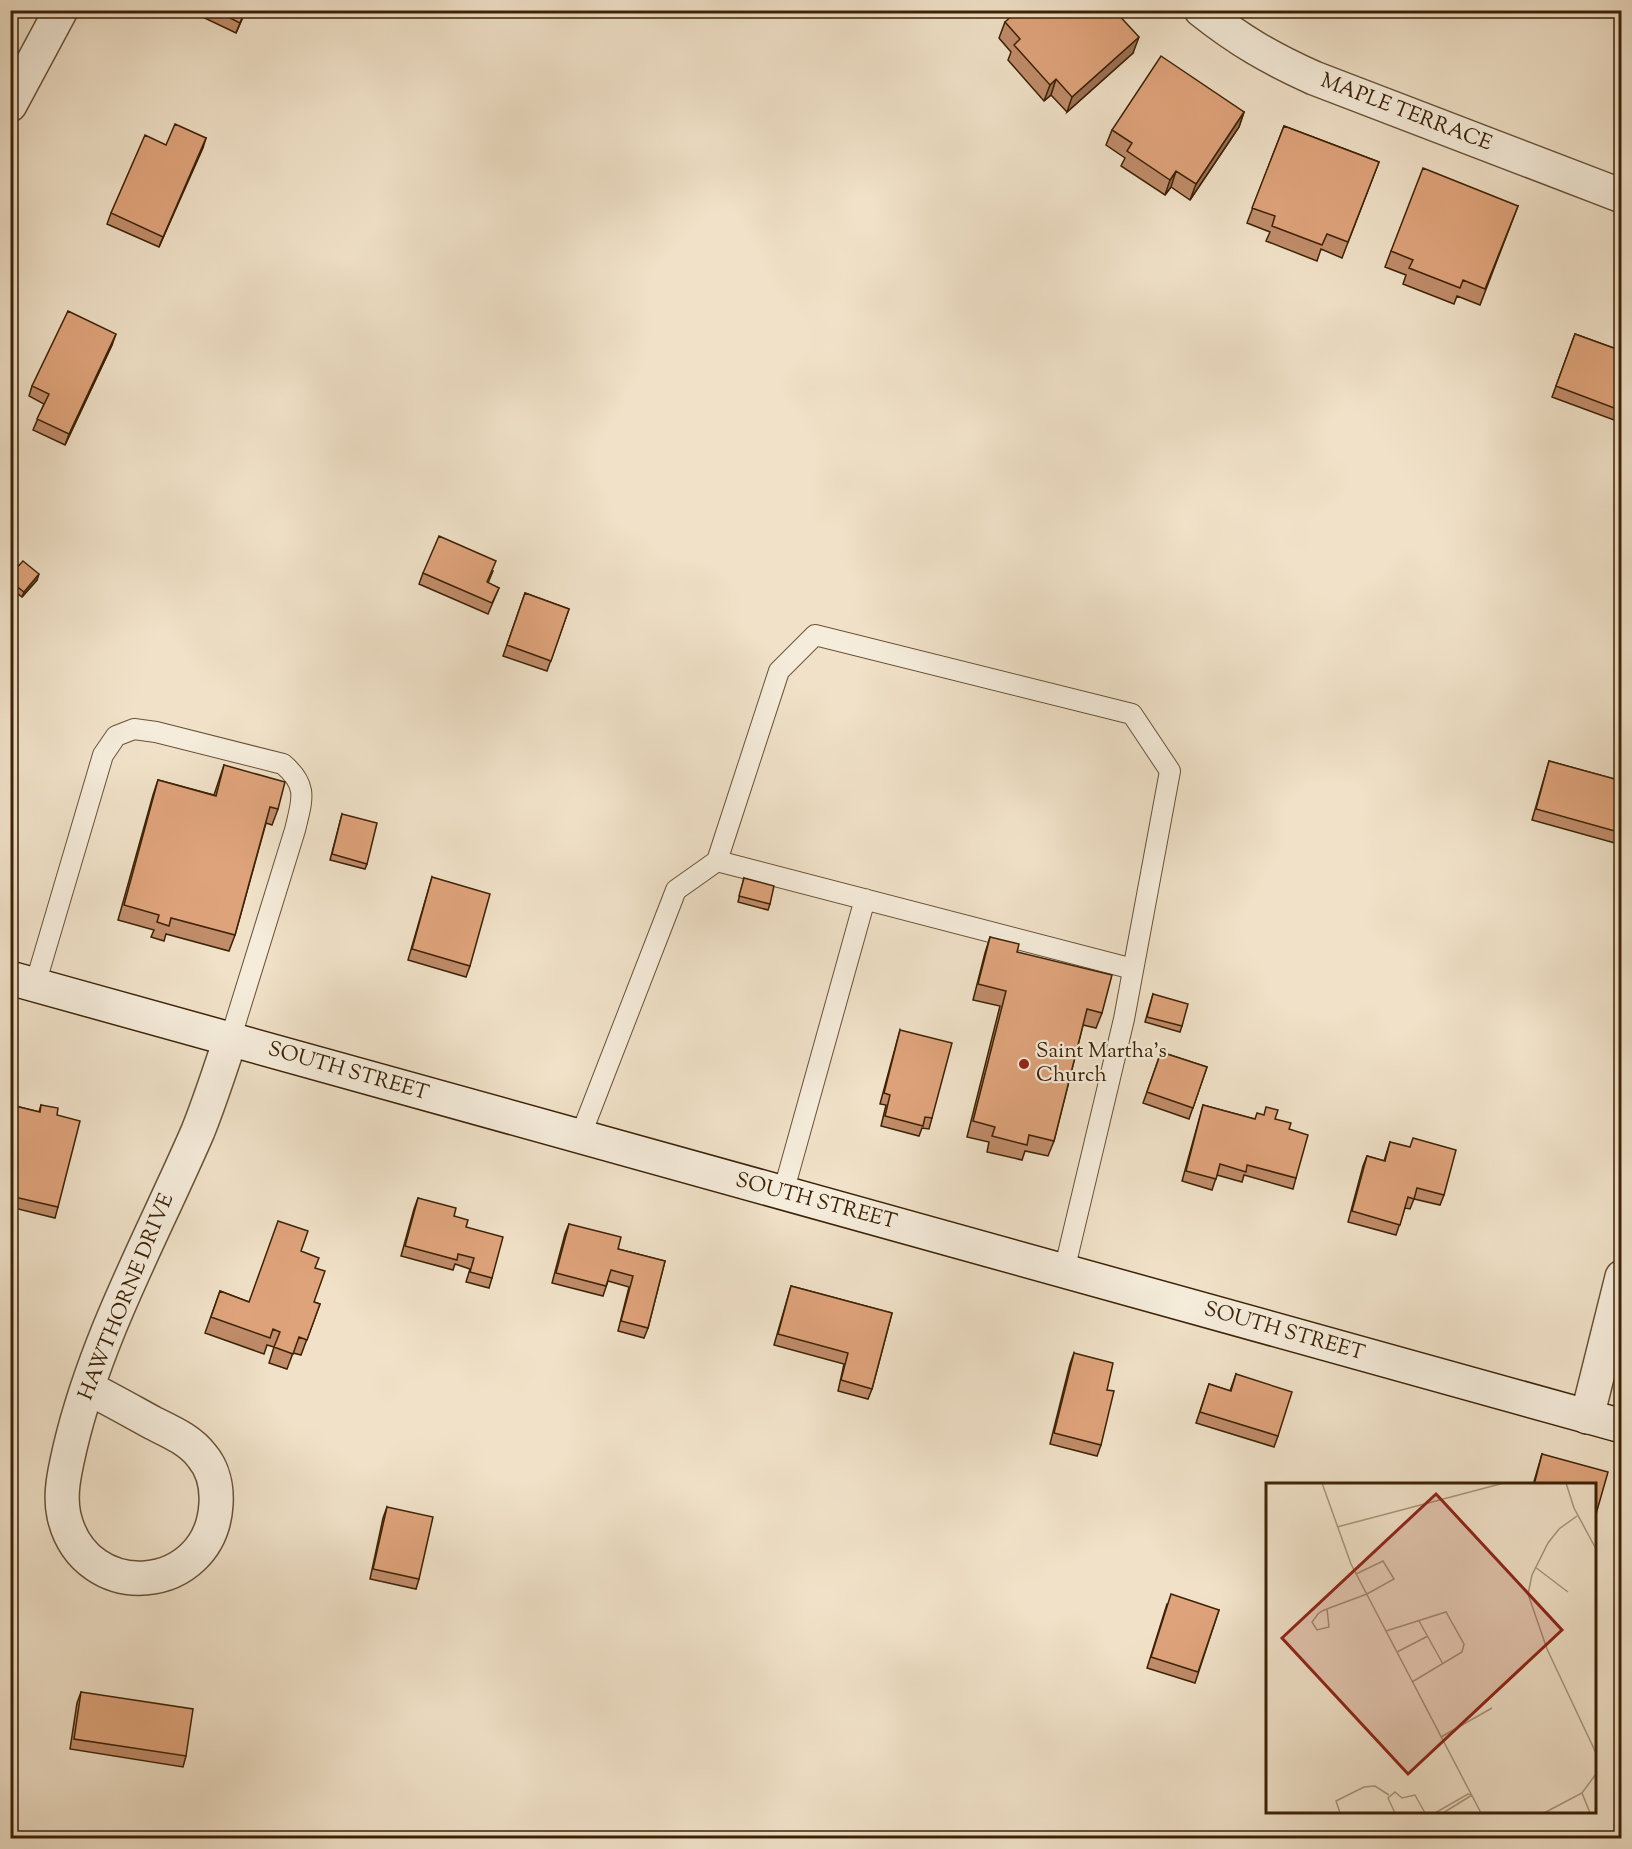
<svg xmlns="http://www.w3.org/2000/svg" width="1632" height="1849" font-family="'Sorts Mill Goudy',serif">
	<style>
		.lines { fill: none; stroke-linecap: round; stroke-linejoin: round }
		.lane-casing { stroke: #695236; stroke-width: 22 }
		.street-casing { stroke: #695236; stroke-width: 36 }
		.secondary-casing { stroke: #3c2205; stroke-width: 36 }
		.lane { stroke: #f5ecdb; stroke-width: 20 }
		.street { stroke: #f5ecdb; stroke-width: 33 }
		.secondary { stroke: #f5ecdb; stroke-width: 33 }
		.wall { fill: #c08c6a; stroke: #3c2205; stroke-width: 1.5 }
		.shaded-wall { fill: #9c7256; stroke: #3c2205; stroke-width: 1.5 }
		.building { fill: #dfa37b; stroke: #3c2205; stroke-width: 1.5 }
		.poi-dot { fill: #8f2418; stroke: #f5ecdb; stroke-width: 2 }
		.labels { text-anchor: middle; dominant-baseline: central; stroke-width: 4.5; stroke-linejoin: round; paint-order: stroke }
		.street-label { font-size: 21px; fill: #3c2205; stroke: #f5ecdb }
		.poi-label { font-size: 21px; fill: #3c2205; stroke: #f5ecdb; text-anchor: start }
		.inset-road { fill: none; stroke: #a8957a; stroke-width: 1.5 }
		.view { fill: #8f2418; fill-opacity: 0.15; stroke: #8f2418; stroke-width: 3 }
		.inset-edge { fill: none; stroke: #3c2205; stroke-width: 3 }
	</style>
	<rect width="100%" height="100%" fill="#f0e1c8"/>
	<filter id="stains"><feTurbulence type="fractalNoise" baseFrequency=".00333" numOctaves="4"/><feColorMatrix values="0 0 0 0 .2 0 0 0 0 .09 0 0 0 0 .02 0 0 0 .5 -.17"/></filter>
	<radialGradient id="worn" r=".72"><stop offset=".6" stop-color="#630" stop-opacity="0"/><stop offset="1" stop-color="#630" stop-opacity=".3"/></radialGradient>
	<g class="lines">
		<defs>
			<path id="lane" d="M717 861 1133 969
				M35 985 103 755 116 736 134 729 156 732 283 764C309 786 302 800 295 830L230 1040
				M580 1137 676 890 717 861 779 671 815 635 1132 714 1170 771 1124 1019 1064 1271
				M783 1193 865 899"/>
			<path id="street" d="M1201 10C1240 41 1270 58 1314 78L1622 196
				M10 105 61 10
				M88 1388C110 1399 131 1411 153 1423 171 1432 190 1440 202 1456 213 1469 217 1487 216 1504 211 1595 85 1606 64 1516 59 1494 65 1470 70 1448 96 1337 153 1235 198 1131 210 1101 220 1070 230 1040
				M1587 1417 1622 1277"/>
			<path id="secondary" d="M10 978 1622 1426"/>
		</defs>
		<!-- lane casing -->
		<use href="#lane" class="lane-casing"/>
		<!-- street casing -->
		<use href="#street" class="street-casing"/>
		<!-- secondary casing -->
		<use href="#secondary" class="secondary-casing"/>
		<!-- lane -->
		<use href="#lane" class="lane"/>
		<!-- street -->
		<use href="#street" class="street"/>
		<!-- secondary -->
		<use href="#secondary" class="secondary"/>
	</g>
	<!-- wall -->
	<path class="wall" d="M188 10H246L236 33Z
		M1005 22 1133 53 1067 112 1051 95 1044 101 1008 60 1011 52 999 38Z
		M1244 112 1239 127 1190 200 1171 187 1165 195 1121 166 1125 158 1106 145 1112 130Z
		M1284 126 1379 162 1342 258 1321 249 1317 261 1266 241 1270 232 1247 223Z
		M206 138 159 247 107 224 111 213 166 145Z
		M1518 206 1480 305 1457 296 1454 304 1403 284 1406 275 1385 267 1391 251Z
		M1575 334 1622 351V423L1552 397Z
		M112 345 65 445 33 430 44 404 29 396 32 386Z
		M493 571 488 583 499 588 488 614 419 584 423 573Z
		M10 575 37 580 22 597 10 588Z
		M525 593 569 609 547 671 503 656Z
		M1549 761 1622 781V845L1532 820Z
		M224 765 278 809 272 825 266 823 235 935 229 951 166 934 164 941 151 937 154 930 118 920 153 795 158 780 214 795Z
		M342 814 367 864 365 869 330 860Z
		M432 877 470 966 466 977 408 960Z
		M744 878 770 904 768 910 738 902Z
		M990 937 1017 952 1102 1013 1096 1028 1083 1025 1054 1141 1048 1156 1025 1151 1022 1160 987 1152 989 1142 967 1137 1000 1006 973 1000 985 953Z
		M1153 994 1182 1026 1180 1032 1145 1022Z
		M900 1030 932 1118 929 1129 922 1128 919 1136 881 1126 886 1105 880 1104 897 1041Z
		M1161 1052 1207 1067 1189 1119 1143 1103Z
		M41 1105 57 1115 58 1207 55 1218 10 1207V1121L12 1117 15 1106 39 1112Z
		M1203 1105 1254 1119H1275L1289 1129 1296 1178 1293 1189 1244 1175 1242 1182 1217 1175 1212 1190 1182 1181 1200 1116Z
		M1390 1142 1444 1195 1440 1205 1414 1199 1410 1209 1405 1208 1396 1235 1348 1222 1363 1166 1367 1156 1384 1161Z
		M418 1198 454 1216 466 1227 492 1278 489 1288 466 1282 470 1269 455 1264 453 1270 401 1256 414 1209Z
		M569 1224 618 1249 665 1261 648 1328 644 1338 618 1331 629 1287 608 1281 603 1296 552 1283 565 1234Z
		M301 1251 315 1268 314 1302 320 1304 301 1355 293 1353 287 1369 269 1363 274 1347 267 1345 264 1354 205 1333 220 1291 249 1302Z
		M791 1286 892 1313 872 1389 868 1399 838 1391 844 1364 774 1345Z
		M1074 1353 1101 1445 1097 1456 1050 1444 1070 1364Z
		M1236 1374 1278 1436 1274 1447 1196 1423 1209 1384 1230 1391Z
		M1542 1454 1594 1485H1533Z
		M387 1507 419 1579 416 1589 370 1579 383 1518Z
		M1167 1604 1219 1610 1195 1683 1147 1668Z
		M81 1692 186 1756 183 1767 70 1749 77 1703Z"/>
	<!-- shaded-wall -->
	<path class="shaded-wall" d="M245 10H246L236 33 240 23Z
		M1139 37 1133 53 1067 112 1072 97Z
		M1056 79 1051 95 1044 101 1050 85Z
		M1244 112 1239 127 1190 200 1196 184Z
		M206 138 203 148 159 247 163 237Z
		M1176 171 1171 187 1165 195 1170 180Z
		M116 334 112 345 65 445 69 434Z
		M39 574 37 580 22 597 24 592Z"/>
	<!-- building -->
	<path class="building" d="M214 10H245L240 23Z
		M1018 10H1114L1139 37 1072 97 1056 79 1050 85 1014 45 1020 39 1005 22Z
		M1161 56 1244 112 1196 184 1176 171 1170 180 1127 151 1132 143 1112 130Z
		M175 124 206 138 163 237 111 213 145 135 166 145Z
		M1284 126 1379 162 1348 242 1327 234 1322 245 1272 226 1275 216 1252 208Z
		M1423 168 1518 206 1485 289 1463 280 1460 288 1409 268 1413 260 1391 251Z
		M68 311 116 334 69 434 37 419 49 394 32 386Z
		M1575 334 1622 351V411L1556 386Z
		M439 536 496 561 487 582 499 588 492 603 423 573Z
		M23 561 39 574 24 592 10 581V575Z
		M525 593 569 609 551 661 507 645Z
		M1549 761 1622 781V833L1536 809Z
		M224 765 285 782 278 809 270 807 235 935 171 918 169 926 157 922 159 915 124 905 158 780 216 796Z
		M342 814 377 823 367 864 332 854Z
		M432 877 490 894 470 966 412 949Z
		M744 878 774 886 770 904 739 896Z
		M990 937 1019 944 1017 952 1112 975 1102 1013 1087 1009 1054 1141 1029 1135 1027 1145 992 1136 995 1127 973 1121 1006 991 978 984Z
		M1153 994 1188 1004 1182 1026 1147 1017Z
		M900 1030 952 1043 932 1118 925 1117 923 1126 885 1116 890 1095 884 1093Z
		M1161 1052 1207 1067 1193 1108 1147 1092Z
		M41 1105 58 1108 57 1115 80 1121 58 1207 10 1196V1126L15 1106 40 1112Z
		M1203 1105 1255 1119 1257 1113 1264 1115 1266 1107 1278 1110 1275 1119 1291 1123 1289 1129 1308 1135 1296 1178 1247 1165 1246 1172 1220 1164 1216 1179 1186 1171Z
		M1413 1138 1456 1150 1444 1195 1417 1188 1414 1199 1408 1197 1400 1225 1352 1211 1367 1156 1385 1161 1390 1142 1410 1147Z
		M418 1198 456 1208 454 1216 468 1220 466 1227 503 1237 492 1278 470 1272 474 1258 458 1254 457 1260 405 1246Z
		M278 1221 308 1231 301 1251 319 1258 315 1268 325 1271 314 1302 320 1304 307 1340 299 1337 293 1354 274 1347 280 1332 273 1329 270 1338 211 1317 220 1291 249 1302Z
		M569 1224 621 1237 618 1249 665 1261 648 1328 621 1321 633 1276 611 1270 606 1286 556 1273Z
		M791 1286 892 1313 872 1389 841 1380 848 1353 778 1334Z
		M1074 1353 1113 1363 1107 1390 1114 1391 1101 1445 1054 1433Z
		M1236 1374 1292 1392 1278 1436 1200 1412 1209 1384 1231 1391Z
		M1542 1454 1608 1472 1594 1521V1485H1534Z
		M387 1507 433 1517 419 1579 373 1569Z
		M1171 1594 1219 1610 1198 1672 1151 1657Z
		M81 1692 193 1709 186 1756 74 1739Z"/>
	<!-- markers -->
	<circle class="poi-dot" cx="1024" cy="1064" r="6"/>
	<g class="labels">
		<!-- street labels -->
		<g class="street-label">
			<text transform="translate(1406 113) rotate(21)">MAPLE TERRACE</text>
			<text transform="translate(348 1072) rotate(16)">SOUTH STREET</text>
			<text transform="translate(816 1202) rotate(15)">SOUTH STREET</text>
			<text transform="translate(127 1297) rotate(-68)">HAWTHORNE DRIVE</text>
			<text transform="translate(1284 1332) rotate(16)">SOUTH STREET</text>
		</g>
		<!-- poi labels -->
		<g class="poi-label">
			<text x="1036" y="1052">Saint Martha's<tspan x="1036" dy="24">Church</tspan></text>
		</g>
	</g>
	<!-- overview -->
	<g transform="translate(1266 1483)">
		<rect width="330" height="330" fill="#f0e1c8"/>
		<path class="inset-road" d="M56 0 85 81 215 330M300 0 308 25 330 66M311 33 293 46 282 60 266 92 262 111 281 166 330 270M71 44 238 0M269 84 302 109M61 126 63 144 51 147 46 139 52 131 56 128 66 124 101 111 128 96 117 78 90 91M153 138 177 181M120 148 180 129 198 161 196 169 146 199M131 169 162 153M175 254 226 225M316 310 324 330M74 330 70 318 98 304 109 303 123 312M129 330 122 315 129 309 136 315 149 312 159 330M169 330 202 311 206 312M177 330 206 312M278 330 316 310 330 291"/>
		<path class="view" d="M170 11 296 147 142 291 16 155Z"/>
		<rect width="330" height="330" class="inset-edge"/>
	</g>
	<!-- margin -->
	<rect width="1632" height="1849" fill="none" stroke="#f0e1c8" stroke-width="36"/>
	<rect x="12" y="12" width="1608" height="1825" fill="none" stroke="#3c2205" stroke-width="3"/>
	<rect x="18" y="18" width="1596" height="1813" fill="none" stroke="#3c2205" stroke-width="1.5"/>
	<rect width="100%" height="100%" filter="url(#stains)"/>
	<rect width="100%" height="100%" fill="url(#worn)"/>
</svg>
